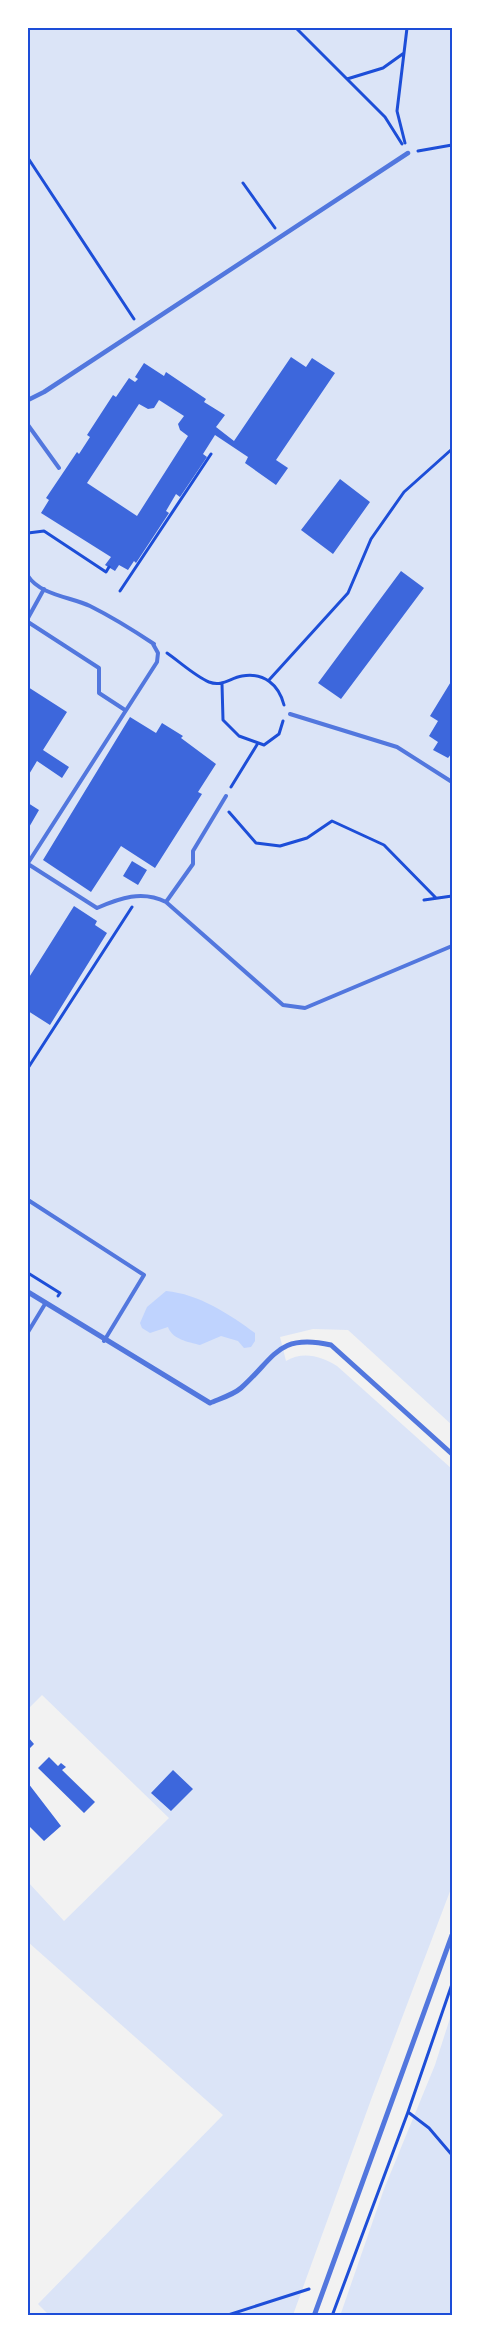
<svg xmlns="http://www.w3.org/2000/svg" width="480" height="2343" font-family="'Noto Sans',sans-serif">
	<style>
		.green { fill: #dbe4f7 }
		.water { fill: #bfd3fe }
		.building { fill: #3d67dc; fill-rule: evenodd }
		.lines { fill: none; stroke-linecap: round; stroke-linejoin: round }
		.path { stroke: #1d4ed8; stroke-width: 3 }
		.service { stroke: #5277de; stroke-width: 4 }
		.pedestrian { stroke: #5277de; stroke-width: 4.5 }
		.minor { stroke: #5277de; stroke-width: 5 }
		.neatline { fill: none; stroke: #1d4ed8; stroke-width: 2 }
	</style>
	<rect width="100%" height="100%" fill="#f2f2f2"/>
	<!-- green -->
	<path class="green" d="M28 28H452V1425L348 1330 313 1329 280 1337 286 1361C303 1351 321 1356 337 1366L452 1469V1886L372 2097 293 2315 50 2316 38 2304 223 2115 28 1942V1882L64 1921 169 1818 42 1695 28 1709Z
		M452 2012V2315L340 2316 384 2189 435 2065Z"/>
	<!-- water -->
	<path class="water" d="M166 1291C199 1294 229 1314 255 1333V1341L251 1347 244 1348 238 1341 221 1336 200 1345C188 1342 172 1339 168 1327L150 1333 142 1328 140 1323 147 1307Z"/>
	<!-- building -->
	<path class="building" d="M291 357 306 367 312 358 335 373 276 460 288 468 276 485 245 463 248 457 215 435 203 454 207 457 180 497 176 494 166 511 169 513 136 563 134 561 128 570 119 565 115 571 105 565 111 557 41 513 49 500 46 498 77 452 79 454 90 437 87 435 113 395 116 397 129 378 135 382 138 379 135 377 144 363 164 376 166 372 206 399 204 402 225 415 216 427 234 441ZM159 400 184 416 178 424 180 430 188 436 137 516 87 483 139 404 148 409 154 408Z
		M340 479 370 502 333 554 301 530Z
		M401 571 424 588 341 699 318 683Z
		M452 680V753L448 758 433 750 438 742 429 736 438 721 430 716Z
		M28 687 67 712 43 750 69 767 62 778 37 761 28 776Z
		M130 717 156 733 162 723 183 736 181 738 216 764 198 792 202 794 155 868 121 846 91 892 43 860Z
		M28 803 39 810 28 829Z
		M132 861 147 870 138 885 123 876Z
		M74 906 97 921 95 925 107 933 50 1025 28 1011V979Z
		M28 1737 34 1744 28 1750Z
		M49 1757 58 1766 61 1763 66 1767 62 1770 95 1802 84 1813 38 1768Z
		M173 1770 193 1789 171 1811 151 1793Z
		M28 1783 61 1826 44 1841 28 1825Z"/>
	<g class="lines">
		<!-- path -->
		<path class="path" d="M296 28 385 117 402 144
			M347 79 383 68 404 53
			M405 143 397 111 407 28
			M418 151 452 145
			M28 158 134 319
			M243 183 275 228
			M28 533 44 531 106 572 109 567
			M120 591 211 454
			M167 653C180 662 195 676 209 682 222 687 230 678 242 676 264 672 279 685 284 705
			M269 680 348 593 371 539 404 492 452 449
			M222 684 223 720 239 736 264 745 279 734 283 721
			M231 787 258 743
			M229 812 256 843 280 846 307 838 332 821 384 845 436 898
			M424 900 452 896
			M28 1068 132 907
			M28 1273 60 1293 58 1296
			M408 2112 429 2128 452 2155
			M225 2316 309 2289
			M332 2316 408 2112 452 1984"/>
		<!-- service -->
		<path class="service" d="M28 425 59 468
			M28 576C40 595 71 597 90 606 112 617 133 630 154 644
			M28 618 44 589
			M28 622 99 668V693L125 710
			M290 714 397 747 452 782
			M28 863 157 662 158 653 153 644
			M28 864 97 908C120 898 142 890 166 902L283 1005 305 1008 452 946
			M166 902 193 864V851L226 796
			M28 1200 144 1275 104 1341
			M28 1332 45 1304"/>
		<!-- pedestrian -->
		<path class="pedestrian" d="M28 400 44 392 408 153"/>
		<!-- minor -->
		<path class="minor" d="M28 1292 210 1403C219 1399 233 1395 241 1388 275 1358 277 1333 331 1345L452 1454
			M314 2316 452 1935"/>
	</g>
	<!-- border -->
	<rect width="480" height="2343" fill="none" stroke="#ffffff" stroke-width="58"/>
	<rect x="29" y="29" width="422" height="2285" class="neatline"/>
</svg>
